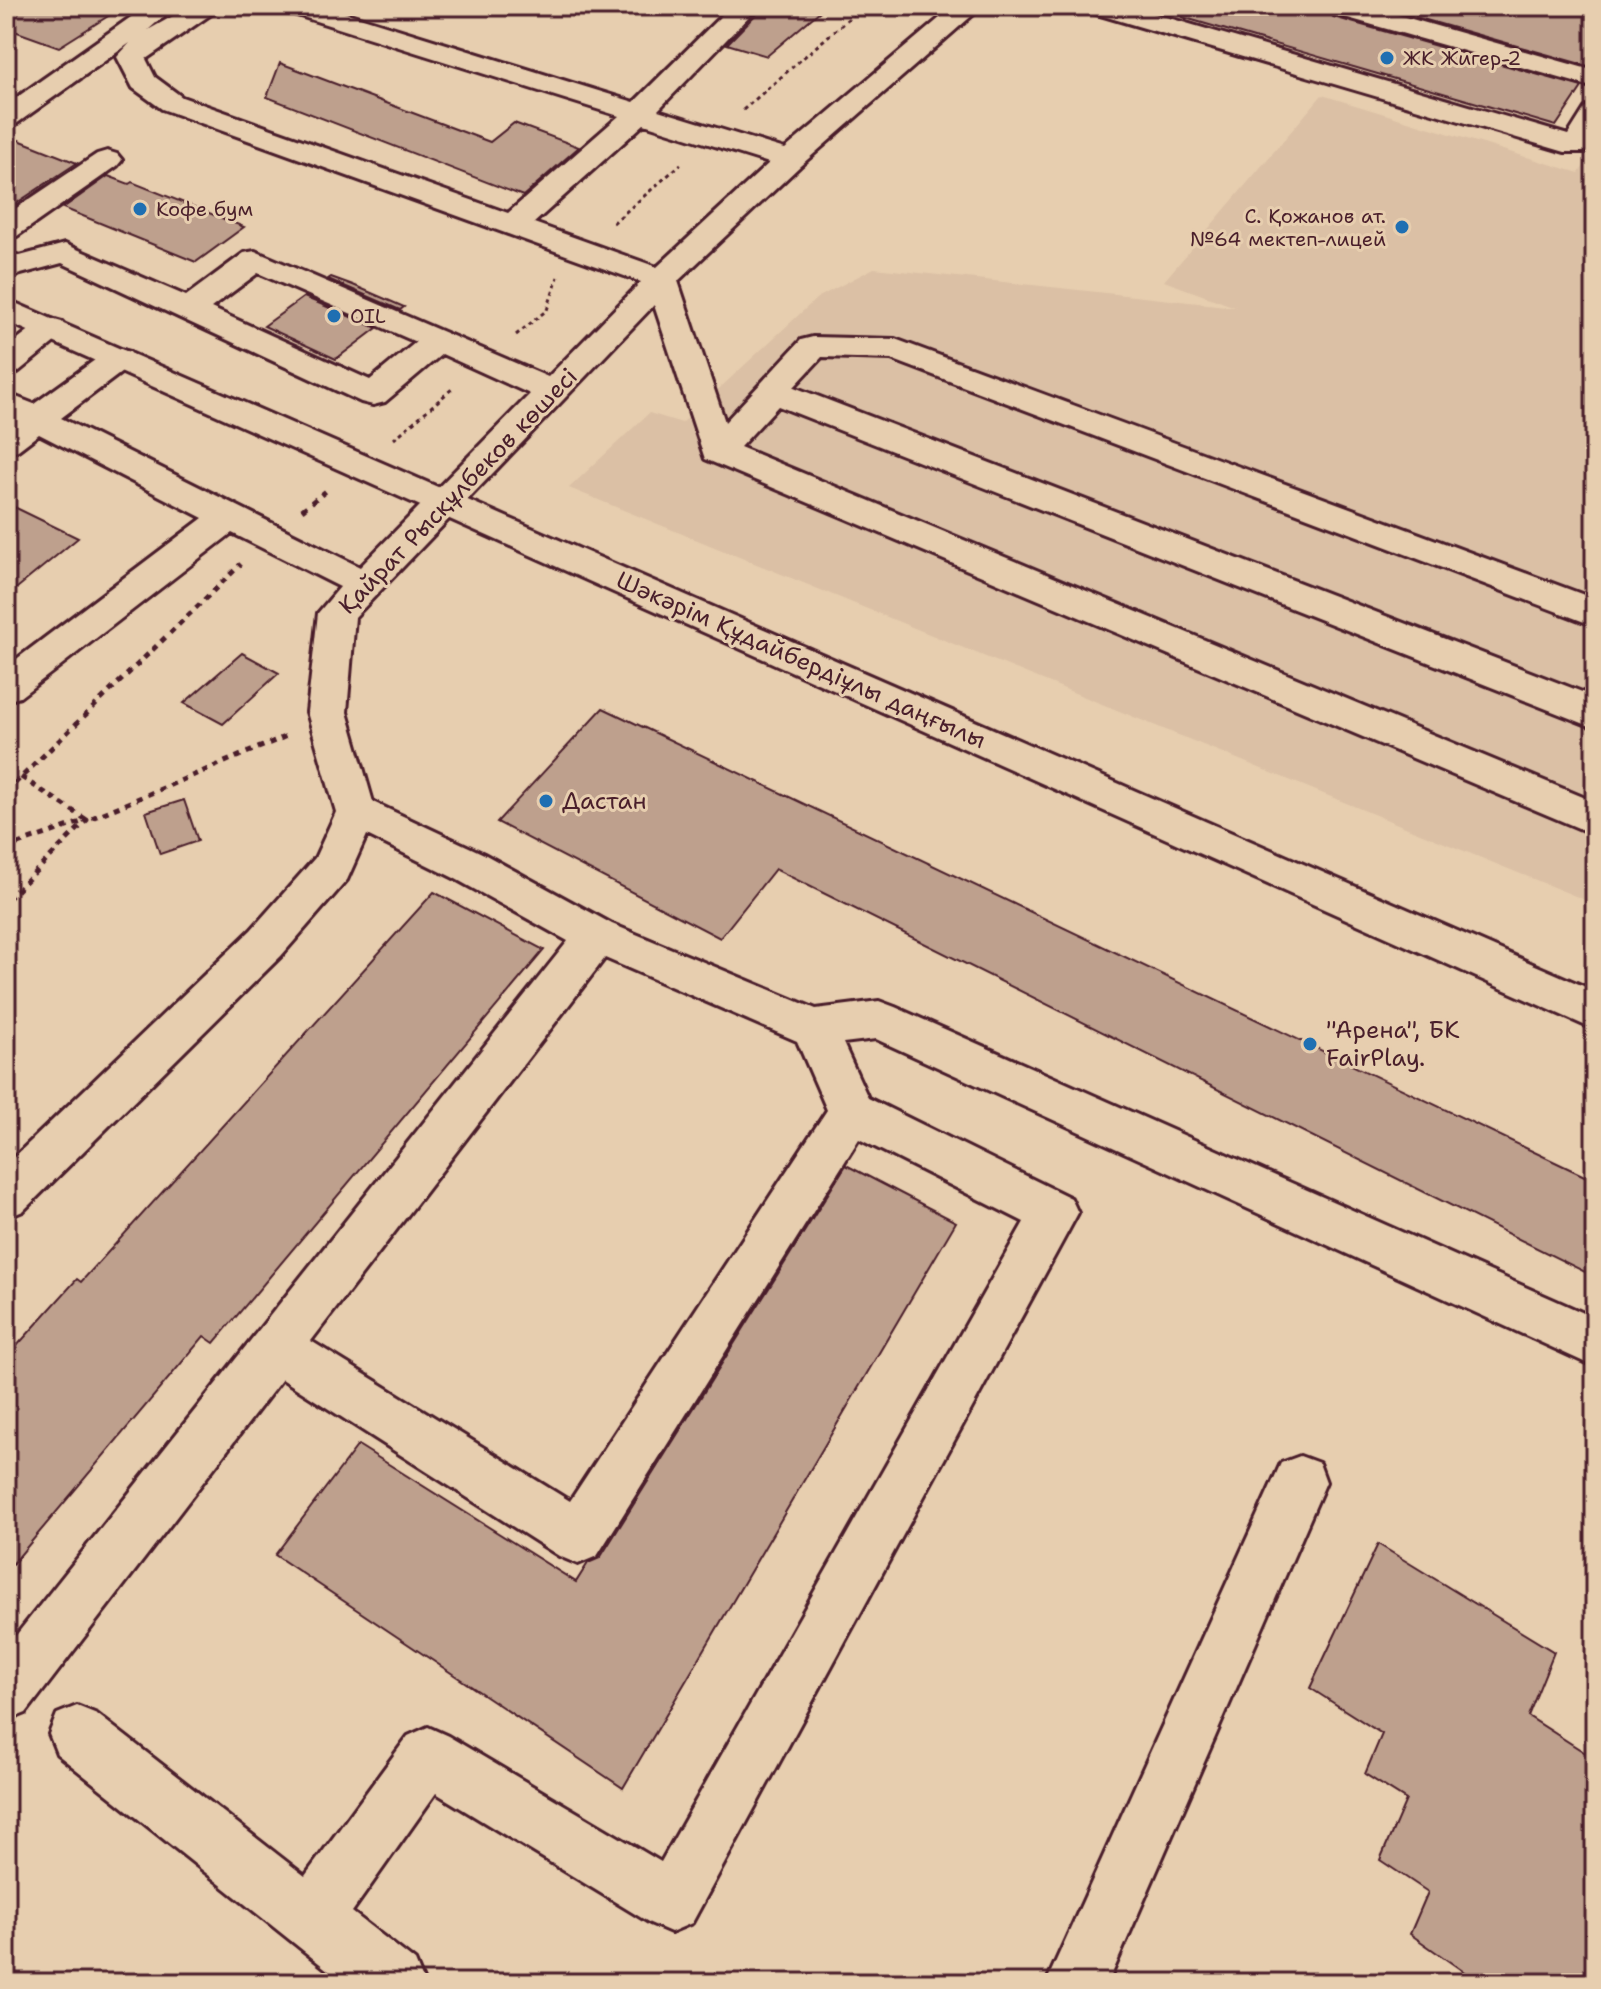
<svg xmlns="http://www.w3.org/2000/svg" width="1601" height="1989" font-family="'Shantell Sans',sans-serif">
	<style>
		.built { fill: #dbc0a5 }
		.building { fill: #bea08d; stroke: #4a1f2b; stroke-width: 2 }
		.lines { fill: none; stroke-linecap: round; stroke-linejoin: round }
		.minor-casing { stroke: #4a1f2b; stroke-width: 6 }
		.major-casing { stroke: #4a1f2b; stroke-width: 6 }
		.path-far1 { stroke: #4a1f2b; stroke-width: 3; stroke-dasharray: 4 4; stroke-linecap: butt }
		.path { stroke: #4a1f2b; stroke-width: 5; stroke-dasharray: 6 6; stroke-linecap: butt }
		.minor { fill: #e7ceaf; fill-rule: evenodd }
		.major { fill: #e7ceaf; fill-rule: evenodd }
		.poi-dot { fill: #1f6fb2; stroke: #e7ceaf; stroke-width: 3 }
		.labels { text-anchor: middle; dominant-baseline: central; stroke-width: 6; stroke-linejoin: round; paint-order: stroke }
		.far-poi-label { font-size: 20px; fill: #4a1f2b; stroke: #e7ceaf; text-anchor: start }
		.street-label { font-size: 24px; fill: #4a1f2b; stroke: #e7ceaf }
		.poi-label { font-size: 24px; fill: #4a1f2b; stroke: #e7ceaf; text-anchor: start }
	</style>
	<rect width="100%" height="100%" fill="#e7ceaf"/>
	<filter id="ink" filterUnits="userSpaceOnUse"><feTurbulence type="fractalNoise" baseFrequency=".0125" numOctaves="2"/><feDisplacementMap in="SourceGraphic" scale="16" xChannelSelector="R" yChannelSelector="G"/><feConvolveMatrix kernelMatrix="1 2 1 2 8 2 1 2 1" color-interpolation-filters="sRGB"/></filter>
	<g filter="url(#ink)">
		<!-- built -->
		<path class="built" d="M1322 95 1579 173 1595 149V904L569 488 649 413 682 423 817 298 874 268 1235 307 1164 281Z"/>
		<!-- building -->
		<path class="building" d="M6 6H124L59 47 6 28Z
			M764 6H826L767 56 727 44Z
			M1184 6H1328L1333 17 1582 87 1556 126 1182 17Z
			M1377 6H1595V68Z
			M280 63 490 142 514 123 579 147 523 196 267 97Z
			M6 135 77 163 6 210Z
			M108 176 129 184 132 182 244 227 196 262 63 208Z
			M331 277 353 285 404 307 400 310 328 279Z
			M304 297 377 328 336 359 264 326Z
			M6 503 78 538 6 597Z
			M242 653 279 673 223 724 184 703Z
			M603 708 1595 1181V1277L775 869 720 938 497 822Z
			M184 800 198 841 160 854 146 812Z
			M434 892 544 950 214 1343 204 1336 6 1572V1358L77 1279 81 1282Z
			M846 1165 956 1222 623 1788 275 1555 358 1445 576 1582 588 1563 600 1558Z
			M1378 1544 1554 1652 1528 1716 1595 1759V1983H1480L1410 1934 1428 1892 1380 1860 1406 1800 1365 1774 1382 1734 1310 1688Z"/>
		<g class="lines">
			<defs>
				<path id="minor" d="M191 6H223L146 59 155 77 182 97 508 213 619 116 287 12 283 6H324L634 102 731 6H759L658 110 785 149 954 6H983L800 166 678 281 725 422 801 340 813 337 895 339 1595 599V626L891 359 822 357 794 387 1595 697V728L778 406 740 447 1595 802V835L705 459 654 305 355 617 347 712 373 802 484 854 612 924 816 1009 879 1001 895 1007 1595 1318V1367L876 1039 843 1043 868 1098 1071 1198 1078 1213 692 1923 671 1932 650 1923 436 1793 352 1912 415 1961 424 1983H344L57 1754 49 1734 57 1714 77 1706 97 1714 305 1876 408 1736 428 1727 448 1736 661 1862 1024 1222 859 1139 597 1556 578 1564 559 1556 282 1379 26 1713 6 1721V1648L568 941 454 878 367 835 347 880 281 956 23 1211 6 1218V1165L251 930 315 858 336 812 307 712 318 613 340 587 232 533 20 697 6 701V667L203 518 39 434 18 450 6 453V425L12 421 6 418V393L34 404 106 352 118 349 130 352 134 359 130 366 61 418 360 567 530 394 442 354 385 402 373 405 361 402 62 263 17 275 6 273V252L20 256 65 244 186 296 244 253 255 251 548 377 641 282 162 109 133 88 117 57 130 43 16 124 6 127V105L141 10H161L164 16 148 30ZM644 124 769 163 657 267 534 223ZM258 273 416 342 370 380 211 308ZM605 958 797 1041 827 1110 570 1501 311 1341Z
					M1086 6H1128L1568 135 1585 108 1595 105V137L1585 152H1565L1090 12Z
					M1331 6H1366L1595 71V88L1334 14Z
					M107 151 117 154 122 160 117 166 17 236 6 238V215L97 154Z
					M51 319 62 322 67 329 62 336 18 372 6 375V348L40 322Z
					M1300 1456 1319 1463 1326 1482 1108 1983H1046L1281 1463Z"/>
				<path id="major" d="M6 299 1595 991V1030L6 321Z"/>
			</defs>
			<!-- minor casing -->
			<use href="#minor" class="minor-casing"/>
			<!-- major casing -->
			<use href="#major" class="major-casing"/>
			<!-- path-far1 -->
			<path class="path-far1" d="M743 110 863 6
				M613 223 681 164
				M516 335 547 310 558 277
				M394 439 453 388"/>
			<!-- path -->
			<path class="path" d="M302 510 326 491
				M21 777 87 820 289 735
				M6 792 241 564
				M6 848 87 820 6 901"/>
			<!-- minor -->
			<use href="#minor" class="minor"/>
			<!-- major -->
			<use href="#major" class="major"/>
		</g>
	</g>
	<!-- markers -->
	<g class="poi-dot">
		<circle cx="1387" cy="58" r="8"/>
		<circle cx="140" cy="209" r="8"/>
		<circle cx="1402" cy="227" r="8"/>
		<circle cx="334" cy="316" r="8"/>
		<circle cx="546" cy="801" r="8"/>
		<circle cx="1310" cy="1044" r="8"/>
	</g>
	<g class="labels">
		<!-- far-poi labels -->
		<g class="far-poi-label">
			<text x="1403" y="58">ЖК Жигер-2</text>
			<text x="156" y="209">Кофе бум</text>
			<text x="1386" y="216" text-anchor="end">С. Қожанов ат.<tspan x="1386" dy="23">№64 мектеп-лицей</tspan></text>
			<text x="350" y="316">OIL</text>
		</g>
		<!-- street labels -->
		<g class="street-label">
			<text transform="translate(458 491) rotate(-46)">Қайрат Рысқұлбеков көшесі</text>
			<text transform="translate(801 660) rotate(24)">Шәкәрім Құдайбердіұлы даңғылы</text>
		</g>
		<!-- poi labels -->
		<g class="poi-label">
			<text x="562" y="801">Дастан</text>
			<text x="1326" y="1030">"Арена", БК<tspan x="1326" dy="28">FairPlay.</tspan></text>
		</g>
	</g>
	<!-- margin -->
	<rect width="1601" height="1989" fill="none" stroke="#e7ceaf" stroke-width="32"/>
	<rect x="16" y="16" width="1569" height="1957" fill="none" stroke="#4a1f2b" stroke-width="3" filter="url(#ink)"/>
</svg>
